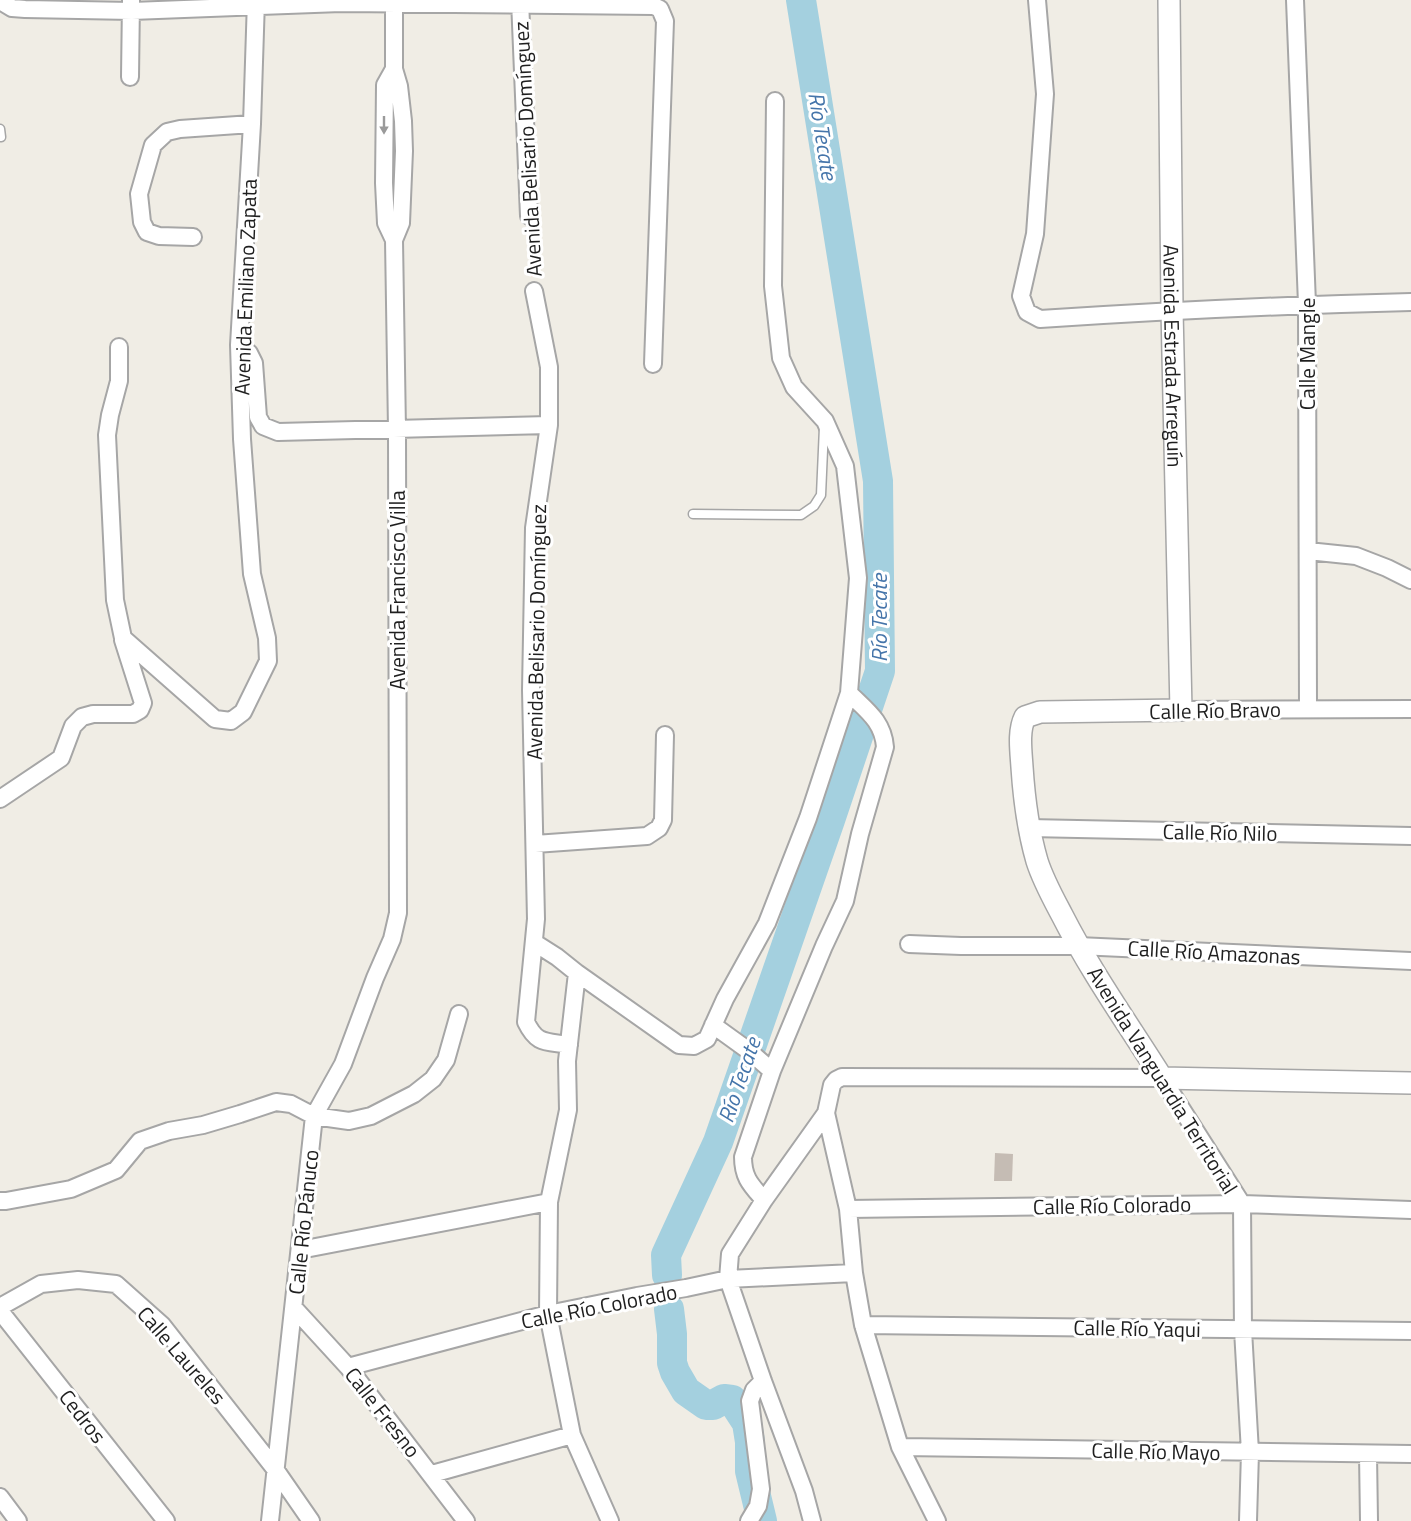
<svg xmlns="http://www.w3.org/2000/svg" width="1411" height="1521" font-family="'Titillium Web',sans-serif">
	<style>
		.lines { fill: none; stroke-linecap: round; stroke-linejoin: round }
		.river { stroke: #a4d0df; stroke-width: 30 }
		.building { fill: #c5bcb4 }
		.service-casing { stroke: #a6a6a6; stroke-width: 11 }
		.minor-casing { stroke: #a6a6a6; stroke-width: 20 }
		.tertiary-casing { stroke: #a6a6a6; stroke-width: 24 }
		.path { stroke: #fe7d69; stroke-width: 3; stroke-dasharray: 3 3; stroke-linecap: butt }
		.service { stroke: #fff; stroke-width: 8 }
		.minor { stroke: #fff; stroke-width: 16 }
		.tertiary { stroke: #fff; stroke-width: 21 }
		.oneway { fill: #9a9a9a }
		.labels { text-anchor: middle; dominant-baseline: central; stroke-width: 6; stroke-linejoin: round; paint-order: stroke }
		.street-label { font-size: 21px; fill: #1f1f1f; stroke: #fff }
		.water-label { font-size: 22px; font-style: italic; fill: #4575aa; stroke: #fff }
	</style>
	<rect width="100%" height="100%" fill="#f0ede5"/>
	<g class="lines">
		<!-- river -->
		<path class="river" d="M667 1275 666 1255 718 1142 830 820 880 671 878 481 801 0
			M669 1309 672 1334V1363L675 1372 686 1391 706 1405H713L724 1399 732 1400 747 1423 750 1442V1471L762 1521"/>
	</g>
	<!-- building -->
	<path class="building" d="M995 1153 1013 1154 1012 1181H994Z"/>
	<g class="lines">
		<defs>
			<path id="service" d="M0 129 1 137
				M693 514 801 515 814 506 821 495 824 427"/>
			<path id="minor" d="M520 0 529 216
				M1037 0 1045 94 1035 234 1021 296 1027 312 1040 319C1163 311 1287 305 1411 302
				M1295 0 1307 304 1308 709
				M0 1 12 8 25 9 132 11 341 3 654 6 660 9 665 21 653 364
				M394 69 385 85 384 183 386 223 394 240
				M130 77 131 1
				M193 237 159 236 147 232 142 222 139 194 153 145 167 132 180 129 252 124
				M534 291 549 367V425L534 528 531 690 536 919 526 1022C537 1045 546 1041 569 1045
				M239 345 249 353 254 363 258 417 263 426 278 432 549 425
				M119 347V381L110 415 107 435 115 600 123 638 215 719 231 721 243 712 268 661 267 638 252 574 242 439 239 345 252 124 256 0
				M1308 551 1356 556 1387 568 1411 580
				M1181 710 1411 709
				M0 799 61 758 73 726 82 717 93 714H133L140 710 143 703 123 640
				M1029 828 1411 836
				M535 844 647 836 659 828 663 820 665 735
				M535 943 557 957 577 973 567 1061 568 1110 549 1202 548 1314 572 1435 610 1521
				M909 944 961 946H1078L1411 961
				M577 973 679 1045 694 1046 707 1039 725 999 767 923 808 818 849 693 858 578 845 466 825 421 794 387 781 358 773 286 775 101
				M713 1025 749 1051 772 1071 743 1157C743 1178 751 1185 764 1200
				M772 1071 824 946 845 901 860 834 885 747C883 721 866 710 849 693
				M0 1201H6L71 1189 116 1170 140 1141 169 1131 203 1125 240 1114 276 1102 291 1104 314 1116 349 1121 371 1116 414 1094 433 1079 446 1060 459 1014
				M848 1209 1242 1204 1411 1210
				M300 1250 549 1202
				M0 1307 41 1284 78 1280 116 1284 162 1325 275 1469 311 1521
				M294 1308 348 1367 466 1521
				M0 1311 166 1521
				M863 1325 1411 1331
				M348 1367 548 1314 637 1296 686 1288 728 1279 854 1273
				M900 1447 1411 1454
				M1368 1454 1369 1521
				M432 1474 572 1435
				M0 1497 18 1521
				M270 1521 314 1116 343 1064 375 978 392 939 398 913 397 430 394 240 401 223 404 151 403 121 399 86 394 69V0
				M749 1521 758 1506 761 1489 750 1401 754 1390 763 1381
				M812 1521 804 1491 763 1381 728 1279 730 1254 764 1200 826 1113
				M937 1521 900 1447 863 1325 854 1273 848 1209 826 1113 832 1085 836 1080 842 1077 1162 1078 1242 1204 1243 1330 1250 1452 1248 1521"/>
			<g id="tertiary">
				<path id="s1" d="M1169 0 1172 310 1181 710 1040 712 1025 717C1018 731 1021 751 1022 767 1024 798 1028 830 1037 861 1043 880 1053 898 1062 915 1091 972 1128 1024 1162 1078L1411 1083"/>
			</g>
		</defs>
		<!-- service casing -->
		<use href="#service" class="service-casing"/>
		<!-- minor casing -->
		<use href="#minor" class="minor-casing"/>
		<!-- tertiary casing -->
		<use href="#tertiary" class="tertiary-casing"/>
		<!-- path -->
		<path class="path" d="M530 233 533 277"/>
		<!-- service -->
		<use href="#service" class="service"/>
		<!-- minor -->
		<use href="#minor" class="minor"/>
		<!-- tertiary -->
		<use href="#tertiary" class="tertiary"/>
	</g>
	<!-- one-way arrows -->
	<defs><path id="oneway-solid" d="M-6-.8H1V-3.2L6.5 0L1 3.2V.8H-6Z" transform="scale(1.5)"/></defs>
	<use class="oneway" href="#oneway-solid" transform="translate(384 125) rotate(90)"/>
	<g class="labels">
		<!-- street labels -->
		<g class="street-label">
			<text transform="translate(527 149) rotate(-93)">Avenida Belisario Domínguez</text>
			<text transform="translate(245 287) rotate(-88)">Avenida Emiliano Zapata</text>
			<text transform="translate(1307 354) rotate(-90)">Calle Mangle</text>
			<text stroke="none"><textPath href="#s1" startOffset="356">Avenida Estrada Arreguín</textPath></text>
			<text transform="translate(397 590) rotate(-90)">Avenida Francisco Villa</text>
			<text transform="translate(536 632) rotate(-89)">Avenida Belisario Domínguez</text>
			<text transform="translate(1215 710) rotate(-1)">Calle Río Bravo</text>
			<text transform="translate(1220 832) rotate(1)">Calle Río Nilo</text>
			<text transform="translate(1214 952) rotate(3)">Calle Río Amazonas</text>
			<text transform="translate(1163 1080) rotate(58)">Avenida Vanguardia Territorial</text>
			<text transform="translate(1112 1205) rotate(-1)">Calle Río Colorado</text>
			<text transform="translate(303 1222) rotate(-84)">Calle Río Pánuco</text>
			<text transform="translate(599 1306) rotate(-11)">Calle Río Colorado</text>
			<text transform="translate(1137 1328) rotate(1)">Calle Río Yaqui</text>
			<text transform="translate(182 1355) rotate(49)">Calle Laureles</text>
			<text transform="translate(383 1412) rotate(52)">Calle Fresno</text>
			<text transform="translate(83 1416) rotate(52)">Cedros</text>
			<text transform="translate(1156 1451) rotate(1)">Calle Río Mayo</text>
		</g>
		<!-- water labels -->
		<g class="water-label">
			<text transform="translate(823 136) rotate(81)">Río Tecate</text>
			<text transform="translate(879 618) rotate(-90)">Río Tecate</text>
			<text transform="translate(739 1080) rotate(-71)">Río Tecate</text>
		</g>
	</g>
</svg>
